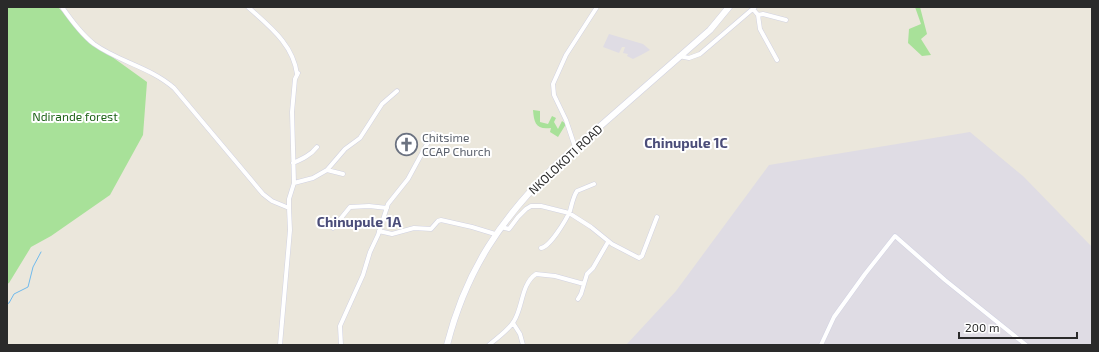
<svg xmlns="http://www.w3.org/2000/svg" width="1099" height="352" font-family="'Exo 2',sans-serif">
	<style>
		.industrial { fill: #dfdce4 }
		.green { fill: #a8e199 }
		.lines { fill: none; stroke-linecap: round; stroke-linejoin: round }
		.stream { stroke: #70baec; stroke-width: 1 }
		.street-casing { stroke: #d1d2e2; stroke-width: 5 }
		.secondary-casing { stroke: #d1d2e2; stroke-width: 7 }
		.street { stroke: #fff; stroke-width: 4 }
		.secondary { stroke: #fff; stroke-width: 6 }
		.labels { text-anchor: middle; dominant-baseline: central; stroke-width: 4; stroke-linejoin: round; paint-order: stroke }
		.park-label { font-size: 12px; fill: #21651b; stroke: #fff }
		.worship-label { font-size: 12px; fill: #5b616d; stroke: #fff; text-anchor: start }
		.street-label { font-size: 12px; fill: #2a2a2a; stroke: #fff }
		.quarter-label { font-size: 14px; font-weight: bold; fill: #4b4d79; stroke: #fff }
	</style>
	<rect width="100%" height="100%" fill="#ebe7dc"/>
	<!-- industrial -->
	<path class="industrial" d="M609 34 643 44 650 50 641 55 633 59 627 56 628 54 623 53 625 47H622L619 53 603 47Z
		M970 132 1024 177 1092 247V345H626L676 291 769 165Z"/>
	<!-- green -->
	<path class="green" d="M7 7H58L90 41 147 82 143 135 110 195 51 236 31 247 9 283 7 284Z
		M915 7H920L927 34 921 39 931 55 922 56 908 43 909 29 921 24Z
		M533 110 540 111V122L548 124 552 116 556 118 554 122 558 129 562 121 566 124 558 137 550 132 551 128C536 130 534 123 533 110Z"/>
	<g class="lines">
		<!-- stream -->
		<path class="stream" d="M7 304 9 303 14 294 28 287 33 267 41 252"/>
		<defs>
			<path id="street" d="M62 7C71 20 81 34 94 44 119 62 150 67 174 88L263 194 272 201 289 208 290 230 280 345
				M248 7C270 27 293 44 297 74
				M753 9 758 15 760 29 777 60
				M758 15 763 14 786 20
				M679 56 689 58 700 54 755 7
				M575 147 566 120 554 95 553 84 566 55 597 7
				M293 163C302 159 311 155 317 147
				M327 170 343 174
				M294 183 313 178 327 170 345 149 360 138 382 104 397 91
				M289 208V199L294 183 292 112 295 79 298 73
				M501 227 509 229 518 217 526 209 531 206H541L569 213 591 227 612 244 639 258 642 256 657 217
				M333 228 350 207 369 206 387 208
				M379 231 392 234 414 228 431 229 438 221 441 220 472 227 495 234
				M541 248C550 247 566 220 570 211 572 204 573 197 577 191L594 184
				M578 299 581 294 587 274 593 268 608 242
				M513 323 520 334 523 345
				M341 345 340 326 363 275 370 252 378 235 388 204 408 179 433 133
				M489 345C497 338 509 330 514 321 523 307 521 284 536 274L555 276 584 284
				M821 345 834 317 865 274 895 236 945 280 1026 345"/>
			<path id="secondary" d="M447 345C466 270 502 217 557 164L710 30 729 7"/>
		</defs>
		<!-- street casing -->
		<use href="#street" class="street-casing"/>
		<!-- secondary casing -->
		<use href="#secondary" class="secondary-casing"/>
		<!-- street -->
		<use href="#street" class="street"/>
		<!-- secondary -->
		<use href="#secondary" class="secondary"/>
	</g>
	<!-- icons -->
	<defs>
		<symbol id="church-ring" viewBox="-11 -11 22 22"><circle r="9.5" fill="#fff" stroke="#6b7280" stroke-width="1.5"/><path d="M-1.2-6h2.4v3.5h3.3v2.4h-3.3V6h-2.4V-.1h-3.3v-2.4h3.3Z" fill="#6b7280"/></symbol>
	</defs>
	<g fill-rule="evenodd">
		<use href="#church-ring" x="394" y="132" width="25" height="25"/>
	</g>
	<g class="labels">
		<!-- park labels -->
		<g class="park-label">
			<text x="75" y="116">Ndirande forest</text>
		</g>
		<!-- worship labels -->
		<g class="worship-label">
			<text x="422" y="137">Chitsime<tspan x="422" dy="14">CCAP Church</tspan></text>
		</g>
		<!-- street labels -->
		<g class="street-label">
			<text transform="translate(565 159) rotate(-43)">NKOLOKOTI ROAD</text>
		</g>
		<!-- quarter labels -->
		<g class="quarter-label">
			<text x="686" y="142">Chinupule 1C</text>
			<text x="359" y="221">Chinupule 1A</text>
		</g>
	</g>
	<!-- border -->
	<rect width="1099" height="352" fill="none" stroke="#2a2a2a" stroke-width="16"/>
	<!-- scale -->
	<path d="M959 332v6h118v-6" fill="none" stroke="#2a2a2a" stroke-width="2"/>
	<text x="965" y="332" font-size="12" fill="#2a2a2a" stroke="#ffffff" stroke-width="3" paint-order="stroke">200 m</text>
</svg>
